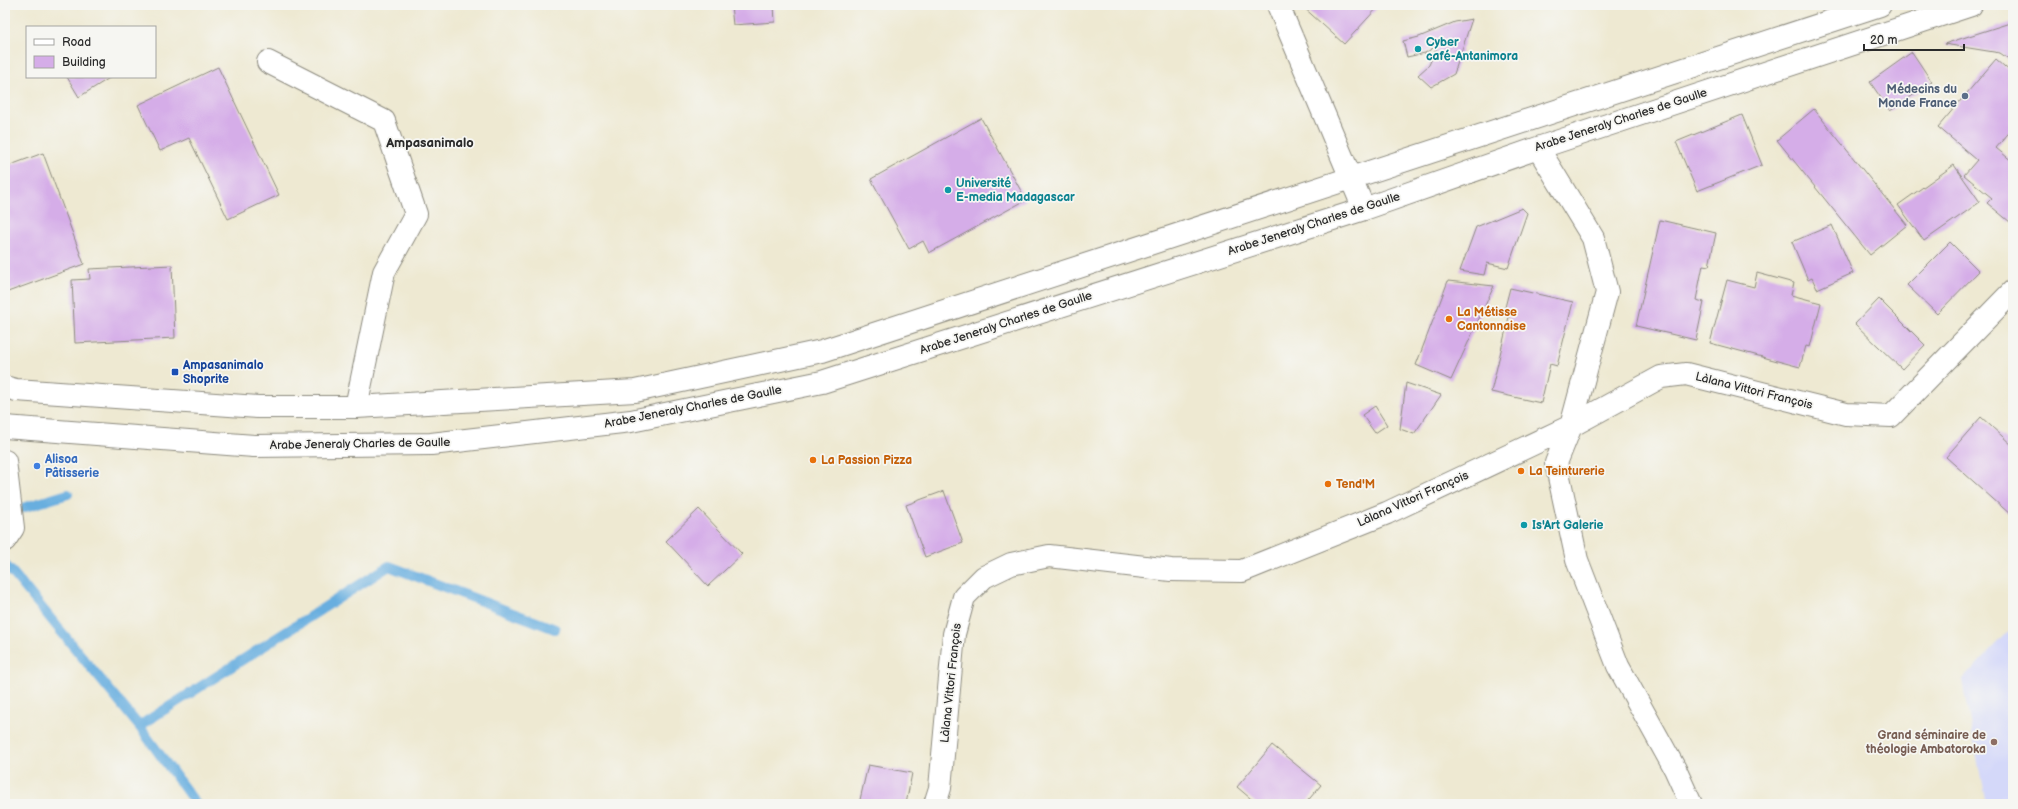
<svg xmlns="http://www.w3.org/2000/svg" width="2018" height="809" font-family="'Balsamiq Sans',sans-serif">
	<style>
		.built { fill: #d4d8f9 }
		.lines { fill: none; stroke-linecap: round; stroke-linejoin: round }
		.stream { stroke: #68aedf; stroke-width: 10 }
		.building { fill: #d5ade8 }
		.minor-casing { stroke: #8c8a7e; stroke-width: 24 }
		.minor { stroke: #fff; stroke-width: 22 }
		.culture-dot { fill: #0f9aa8; stroke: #f6f6f2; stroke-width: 1.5 }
		.service-dot { fill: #5c6f8a; stroke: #f6f6f2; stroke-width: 1.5 }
		.food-dot { fill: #e8710a; stroke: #f6f6f2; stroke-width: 1.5 }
		.transit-dot { fill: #1a4fb4; stroke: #f6f6f2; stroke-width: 1.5 }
		.shop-dot { fill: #3f7fe0; stroke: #f6f6f2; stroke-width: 1.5 }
		.education-dot { fill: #8d6e63; stroke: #f6f6f2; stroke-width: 1.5 }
		.labels { text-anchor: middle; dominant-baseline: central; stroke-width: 3.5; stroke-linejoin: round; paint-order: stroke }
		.culture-label { font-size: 12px; font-weight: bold; fill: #0d838f; stroke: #f6f6f2; text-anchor: start }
		.service-label { font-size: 12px; font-weight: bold; fill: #4e5e75; stroke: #f6f6f2; text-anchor: end }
		.street-label { font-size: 12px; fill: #2b2b2b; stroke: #f6f6f2 }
		.food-label { font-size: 12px; font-weight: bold; fill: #c56008; stroke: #f6f6f2; text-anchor: start }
		.transit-label { font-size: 12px; font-weight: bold; fill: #164399; stroke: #f6f6f2; text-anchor: start }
		.shop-label { font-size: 12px; font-weight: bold; fill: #366cbe; stroke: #f6f6f2; text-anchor: start }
		.education-label { font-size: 12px; font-weight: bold; fill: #785e54; stroke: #f6f6f2; text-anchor: end }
		.neighbourhood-label { font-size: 13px; font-weight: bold; fill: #2b2b2b; stroke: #f6f6f2 }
	</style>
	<rect width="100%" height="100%" fill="#f6f6f2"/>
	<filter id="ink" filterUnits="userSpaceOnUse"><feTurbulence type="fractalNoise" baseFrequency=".025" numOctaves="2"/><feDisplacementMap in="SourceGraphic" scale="8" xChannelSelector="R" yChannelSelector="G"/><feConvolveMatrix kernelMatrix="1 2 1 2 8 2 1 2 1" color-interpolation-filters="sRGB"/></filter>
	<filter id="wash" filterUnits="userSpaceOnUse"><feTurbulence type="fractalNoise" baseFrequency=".012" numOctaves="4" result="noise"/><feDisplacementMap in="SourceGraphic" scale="16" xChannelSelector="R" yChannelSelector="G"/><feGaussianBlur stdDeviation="0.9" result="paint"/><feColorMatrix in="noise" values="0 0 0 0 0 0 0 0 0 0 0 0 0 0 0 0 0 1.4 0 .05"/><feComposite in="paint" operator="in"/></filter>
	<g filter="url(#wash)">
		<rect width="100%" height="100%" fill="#eee9d2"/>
		<!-- built -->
		<path class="built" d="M2013 627V804H1986L1962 680Z"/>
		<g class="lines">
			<!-- stream -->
			<path class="stream" d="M9 512 68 494
				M5 565 13 573 139 726 196 804
				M139 726 389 566 555 629"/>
		</g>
		<g id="blocks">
			<!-- building -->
			<path class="building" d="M731 5H774L775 22 733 25Z
				M1301 5H1378L1379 6 1344 44Z
				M1472 19 1454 74 1431 87 1418 75 1429 65 1438 45 1425 53 1407 57 1403 41 1419 37 1455 22Z
				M2013 22V62L2000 53 1944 44Z
				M1912 52 1932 82 1890 111 1870 82Z
				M1996 59 2013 74V128L1996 148 2013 162V218L2010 222 1987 203 1992 198 1964 175 1977 160 1938 127Z
				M218 67 279 195 228 219 189 138 160 151 138 105Z
				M67 77H111L79 97Z
				M1814 109 1907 225 1870 255 1777 140Z
				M1742 115 1762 165 1697 191 1676 142Z
				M981 118 1026 200 929 253 923 241 909 249 871 179Z
				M43 153 84 264 5 293V167Z
				M1954 165 1980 202 1924 241 1898 205Z
				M1522 208 1527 213 1508 268 1487 263 1484 275 1460 271 1476 227Z
				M1660 220 1716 233 1709 266 1703 265 1696 300 1704 302 1696 340 1636 326Z
				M1832 225 1853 273 1817 289 1812 278 1808 280 1792 242Z
				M1950 242 1979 271 1937 314 1907 285Z
				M172 265 175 338 75 343 72 280 90 279 89 269Z
				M1757 273 1794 283 1791 295 1821 303 1810 347 1806 346 1800 367 1710 343 1727 280 1754 287Z
				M1448 281 1494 286 1451 380 1416 365Z
				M1510 288 1573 302 1557 366 1550 364 1541 403 1491 392 1509 317 1503 315Z
				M1879 299 1925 345 1902 369 1855 324Z
				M1406 383 1441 395 1414 434 1400 429Z
				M1375 406 1387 425 1375 433 1362 415Z
				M1981 417 2013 446V513L2011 515 1946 457Z
				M944 491 963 543 925 557 906 505Z
				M699 509 742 554 708 586 666 541Z
				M1272 745 1321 785 1305 804H1257L1237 787Z
				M868 765 912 773 906 804H859Z"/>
		</g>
	</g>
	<g filter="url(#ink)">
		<use href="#blocks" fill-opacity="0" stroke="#8c8a7e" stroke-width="1"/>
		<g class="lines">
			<defs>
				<path id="minor" d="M1278 5 1364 209
					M268 62 384 121 416 214 384 272 356 407
					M1538 148 1593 238 1607 292 1571 426 1556 463 1577 560 1618 666 1675 769 1691 804
					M5 387 16 390 258 407H356L635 391 822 351 1880 5
					M5 427 254 446 431 444 631 421 822 382 1364 209 1538 148 1971 5
					M5 461 13 528 5 540
					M935 804 940 788 954 634 964 597 984 577 1011 564 1049 556 1171 570 1242 571 1387 513 1571 426 1661 377 1686 374 1846 414 1891 416 2013 291"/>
			</defs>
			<!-- minor casing -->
			<use href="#minor" class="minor-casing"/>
			<!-- minor -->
			<use href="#minor" class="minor"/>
		</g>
	</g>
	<!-- markers -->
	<g class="culture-dot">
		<circle cx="1418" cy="49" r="4"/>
		<circle cx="948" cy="190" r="4"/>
		<circle cx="1524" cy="525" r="4"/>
	</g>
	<circle class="service-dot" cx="1965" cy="96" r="4"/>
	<g class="food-dot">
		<circle cx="1449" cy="319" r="4"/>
		<circle cx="813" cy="460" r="4"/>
		<circle cx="1521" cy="471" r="4"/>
		<circle cx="1328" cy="484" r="4"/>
	</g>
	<rect class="transit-dot" x="171" y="368" width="8" height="8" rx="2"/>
	<circle class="shop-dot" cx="37" cy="466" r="4"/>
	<circle class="education-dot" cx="1994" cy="742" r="4"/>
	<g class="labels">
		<!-- culture labels -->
		<g class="culture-label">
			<text x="1426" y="42">Cyber<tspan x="1426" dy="14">café-Antanimora</tspan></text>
			<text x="956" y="183">Université<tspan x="956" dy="14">E-media Madagascar</tspan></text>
			<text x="1532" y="525">Is'Art Galerie</text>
		</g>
		<!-- service labels -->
		<g class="service-label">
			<text x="1957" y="89">Médecins du<tspan x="1957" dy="14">Monde France</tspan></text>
		</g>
		<!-- street labels -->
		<g class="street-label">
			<text transform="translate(1621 120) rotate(-18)">Arabe Jeneraly Charles de Gaulle</text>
			<text transform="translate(1314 224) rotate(-18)">Arabe Jeneraly Charles de Gaulle</text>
			<text transform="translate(1006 323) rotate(-18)">Arabe Jeneraly Charles de Gaulle</text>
			<text transform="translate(1754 391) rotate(14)">Làlana Vittori François</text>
			<text transform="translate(693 407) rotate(-11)">Arabe Jeneraly Charles de Gaulle</text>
			<text transform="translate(360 444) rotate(-1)">Arabe Jeneraly Charles de Gaulle</text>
			<text transform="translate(1413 499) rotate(-24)">Làlana Vittori François</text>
			<text transform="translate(951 683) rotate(-84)">Làlana Vittori François</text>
		</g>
		<!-- food labels -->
		<g class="food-label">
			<text x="1457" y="312">La Métisse<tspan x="1457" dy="14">Cantonnaise</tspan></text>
			<text x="821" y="460">La Passion Pizza</text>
			<text x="1529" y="471">La Teinturerie</text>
			<text x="1336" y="484">Tend'M</text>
		</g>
		<!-- transit labels -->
		<g class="transit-label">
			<text x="183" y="365">Ampasanimalo<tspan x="183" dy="14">Shoprite</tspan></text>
		</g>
		<!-- shop labels -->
		<g class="shop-label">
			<text x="45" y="459">Alisoa<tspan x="45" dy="14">Pâtisserie</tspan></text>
		</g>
		<!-- education labels -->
		<g class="education-label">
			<text x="1986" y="735">Grand séminaire de<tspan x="1986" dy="14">théologie Ambatoroka</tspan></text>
		</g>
		<!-- neighbourhood labels -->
		<g class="neighbourhood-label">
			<text x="430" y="143">Ampasanimalo</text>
		</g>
	</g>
	<!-- margin -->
	<rect width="2018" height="809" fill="none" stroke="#f6f6f2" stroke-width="20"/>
	<!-- legend -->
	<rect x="26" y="26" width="130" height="52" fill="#f6f6f2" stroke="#a5a5a2"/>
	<rect x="34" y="39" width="20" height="6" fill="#ffffff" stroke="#a5a5a2"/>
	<text x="62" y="46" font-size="12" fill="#2b2b2b">Road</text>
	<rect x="34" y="56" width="20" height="12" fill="#d5ade8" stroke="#a5a5a2"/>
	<text x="62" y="66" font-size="12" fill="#2b2b2b">Building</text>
	<!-- scale -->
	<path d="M1864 44v6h100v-6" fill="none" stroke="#2b2b2b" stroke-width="2"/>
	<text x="1870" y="44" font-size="12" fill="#2b2b2b" stroke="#f6f6f2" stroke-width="3" paint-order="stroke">20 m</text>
</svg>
